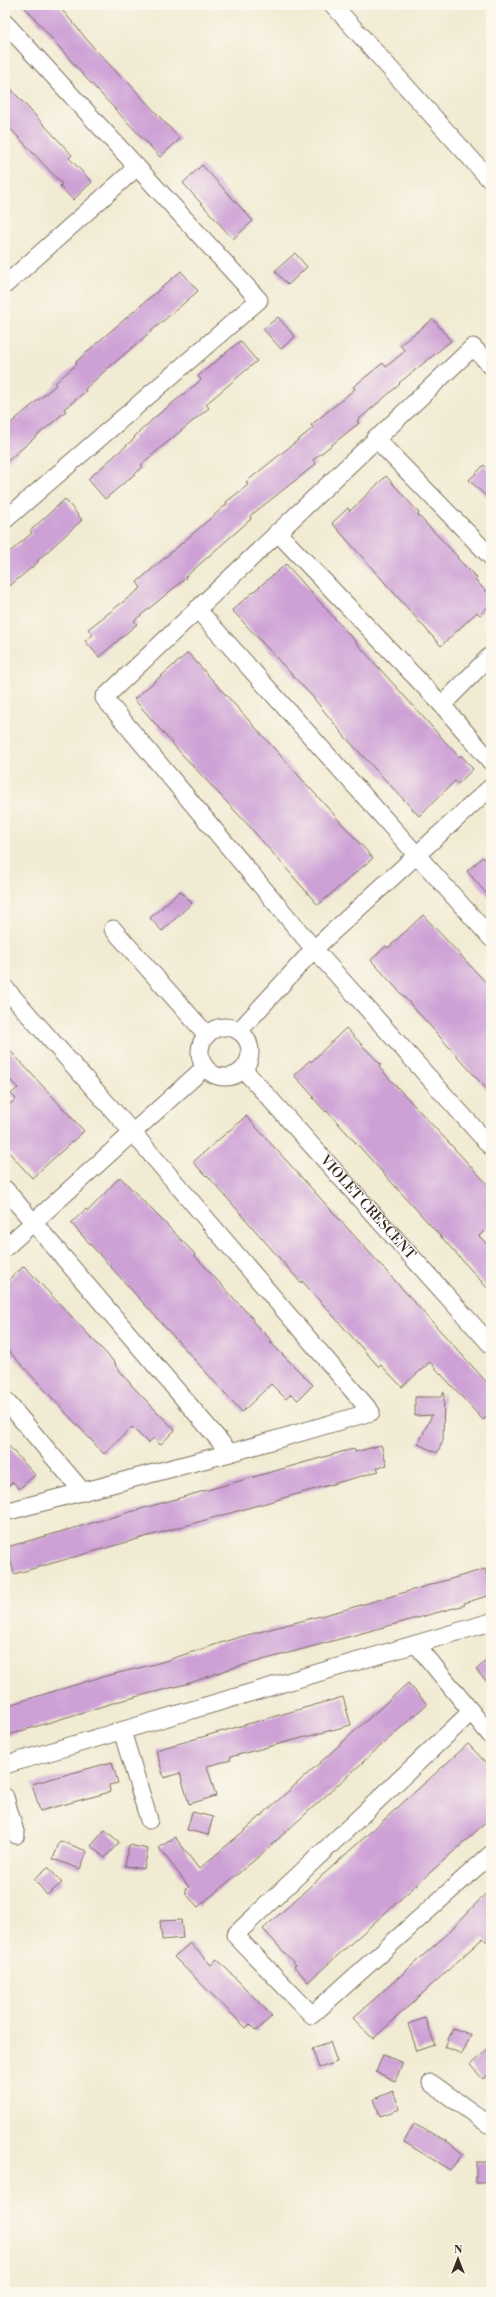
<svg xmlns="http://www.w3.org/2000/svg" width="496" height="2297" font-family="'Libre Bodoni',serif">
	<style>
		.building { fill: #cda1d6 }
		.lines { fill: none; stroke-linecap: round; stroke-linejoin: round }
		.street-casing { stroke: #7b6e5d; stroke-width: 19 }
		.street { stroke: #fff; stroke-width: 17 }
		.labels { text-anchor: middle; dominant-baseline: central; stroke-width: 3.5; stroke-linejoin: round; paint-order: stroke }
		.street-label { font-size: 14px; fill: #3b2a1e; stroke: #fbf7ec }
	</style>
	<rect width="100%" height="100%" fill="#fbf7ec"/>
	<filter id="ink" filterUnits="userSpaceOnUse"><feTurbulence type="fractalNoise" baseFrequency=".025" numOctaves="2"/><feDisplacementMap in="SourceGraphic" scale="8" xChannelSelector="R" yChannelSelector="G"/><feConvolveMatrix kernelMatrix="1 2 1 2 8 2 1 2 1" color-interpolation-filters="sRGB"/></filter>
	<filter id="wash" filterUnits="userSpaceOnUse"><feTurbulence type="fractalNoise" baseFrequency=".012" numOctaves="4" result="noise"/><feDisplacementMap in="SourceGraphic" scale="16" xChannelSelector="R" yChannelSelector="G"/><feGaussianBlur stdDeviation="0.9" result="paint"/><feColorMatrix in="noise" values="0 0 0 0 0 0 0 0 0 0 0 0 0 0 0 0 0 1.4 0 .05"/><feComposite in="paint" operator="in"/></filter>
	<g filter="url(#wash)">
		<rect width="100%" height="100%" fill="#f1ebd3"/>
		<g id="blocks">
			<!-- building -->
			<path class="building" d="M23 5H58L94 48 124 80 125 79 180 139 160 157 84 76Z
				M5 83 72 155 69 158 92 182 73 200 60 186 62 184 5 123Z
				M202 165 253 221 233 239 183 183Z
				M295 253 307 267 288 285 275 271Z
				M181 271 198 291 106 370 85 389 86 391 64 409 66 411 5 463V428L56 385 55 383 77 364 76 362 98 342Z
				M278 317 295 337 281 349 263 329Z
				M433 319 451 341 399 383 400 384 357 421 359 423 313 460 316 464 250 516 251 519 185 577 186 578 134 621 137 624 99 657 85 641 93 635 88 629 141 588 137 582 227 504 226 502 248 485 246 482 313 428 311 425 355 389 353 387 383 363 386 367 405 351 400 345Z
				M240 341 257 361 206 404 209 408 165 444 141 465 143 467 105 499 88 479 135 438 134 437 154 418 201 380 198 376Z
				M484 465 491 472V501L469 480Z
				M386 476 419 513 418 515 458 557 457 558 477 578 475 580 491 596V603L480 615 477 612 441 646 332 523 348 508 350 511Z
				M65 499 82 520 37 561 38 562 5 590V556L32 533 30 531Z
				M286 564 388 678 459 757 461 755 473 769 458 784 455 781 419 816 346 738 311 695 232 610Z
				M188 653 373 858 318 905 250 827 177 749 134 699Z
				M483 857 491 867V899L467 871Z
				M180 891 192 903 162 931 150 918Z
				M423 915 491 988V1094L371 960 386 946 388 948Z
				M346 1028 381 1065 379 1067 398 1088 491 1188V1224L479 1236 491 1248V1292L327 1111 326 1112 313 1098 314 1097 294 1075 310 1060 311 1062Z
				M5 1045 84 1131 32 1178 5 1148V1108L16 1099 11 1094 18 1088 5 1075Z
				M246 1116 491 1387V1413L483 1420 430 1362 402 1387 381 1365 379 1367 302 1281 301 1283 207 1175 206 1176 193 1162Z
				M120 1177 195 1254 194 1255 253 1319 252 1321 272 1341 270 1342 313 1385 298 1400 291 1394 286 1399 271 1384 242 1412 71 1223 86 1209 88 1211Z
				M24 1266 116 1364 115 1365 134 1388 175 1430 160 1445 154 1438 148 1443 132 1427 104 1454 5 1347V1283Z
				M444 1392 443 1441 437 1453 418 1444 432 1415 415 1416V1397H441Z
				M5 1442 35 1475 19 1489 13 1482 5 1489Z
				M381 1445 387 1465 377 1468 379 1471 14 1574 7 1547 345 1451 354 1449 355 1452Z
				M485 1569 491 1595 464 1603 465 1605 226 1670 190 1683 116 1702 5 1736V1706L98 1678 155 1664 236 1638 347 1609Z
				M491 1656V1686L476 1670Z
				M408 1683 427 1704 257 1858 198 1907 186 1894V1889L189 1887 159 1848 175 1837 199 1869 252 1824Z
				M343 1697 351 1725 230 1757 231 1760 207 1766 216 1796 189 1804 180 1773 164 1778 156 1750Z
				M468 1744 491 1768V1818L308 1982 294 1966 296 1965 263 1929Z
				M112 1762 118 1783 109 1785 110 1792 40 1811 32 1784Z
				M192 1812 213 1817 208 1835 187 1830Z
				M105 1830 119 1842 105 1858 91 1846Z
				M60 1841 87 1851 80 1869 53 1859Z
				M129 1845 148 1849 144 1869 125 1866Z
				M48 1867 62 1883 47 1895 34 1879Z
				M491 1888V1945L483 1938 373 2039 353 2018 445 1936Z
				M181 1920 183 1938 162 1940 160 1921Z
				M190 1943 211 1965 217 1959 272 2016 256 2031 250 2024 246 2028 174 1957Z
				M425 2018 435 2045 417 2051 408 2024Z
				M453 2028 471 2035 462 2054 445 2047Z
				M330 2042 337 2062 319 2068 312 2048Z
				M491 2046V2072L483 2079 470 2065Z
				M383 2055 403 2063 395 2081 376 2072Z
				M393 2091 400 2109 380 2116 374 2099Z
				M414 2124 448 2142 463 2154 450 2170 404 2142Z
				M476 2162H491V2183H476Z"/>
		</g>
	</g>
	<g filter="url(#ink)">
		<use href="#blocks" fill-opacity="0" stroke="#7b6e5d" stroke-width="1"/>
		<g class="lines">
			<defs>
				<g id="street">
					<path d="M333 5 491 181"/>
					<path d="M5 23 259 300 5 520"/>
					<path d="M5 285 136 168"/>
					<path d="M491 366 473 347 104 698 314 949 491 1147"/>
					<path d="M375 438 491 557"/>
					<path d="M277 532 442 705 491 762"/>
					<path d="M197 609 491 938"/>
					<path d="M442 705 491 655"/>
					<path d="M113 929 207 1035"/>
					<path d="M5 988 133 1133 371 1412 230 1453 5 1512"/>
					<circle cx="225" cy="1052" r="25"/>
					<path d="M239 1031 314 949 491 787"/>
					<path id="s1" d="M244 1070 491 1345"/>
					<path d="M5 1189 230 1453"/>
					<path d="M5 1248 204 1068"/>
					<path d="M5 1400 83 1492"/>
					<path d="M416 1644 491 1736"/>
					<path d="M471 1712 235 1935 312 2015 491 1854"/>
					<path d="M122 1731 149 1820"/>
					<path d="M5 1765 491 1622"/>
					<path d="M5 1797 16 1835"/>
					<path d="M431 2083 488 2124 491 2121"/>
				</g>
			</defs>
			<!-- street casing -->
			<use href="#street" class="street-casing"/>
			<!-- street -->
			<use href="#street" class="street"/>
		</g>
	</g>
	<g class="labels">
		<!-- street labels -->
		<g class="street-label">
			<text stroke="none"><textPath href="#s1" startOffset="185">VIOLET CRESCENT</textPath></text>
		</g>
	</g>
	<!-- margin -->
	<rect width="496" height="2297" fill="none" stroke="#fbf7ec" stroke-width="20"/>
	<!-- north arrow -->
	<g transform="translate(458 2259)" stroke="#fbf7ec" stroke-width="3" paint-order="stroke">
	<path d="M0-3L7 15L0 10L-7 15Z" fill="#3b2a1e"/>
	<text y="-6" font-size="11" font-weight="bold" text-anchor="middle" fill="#3b2a1e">N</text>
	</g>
</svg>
